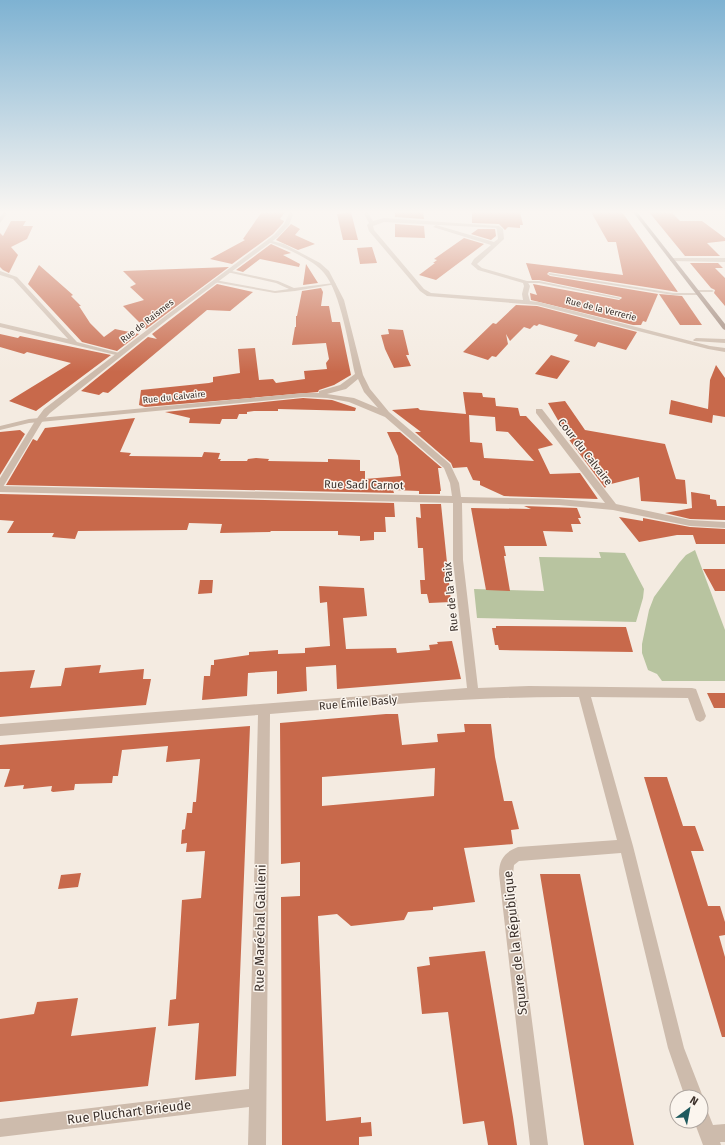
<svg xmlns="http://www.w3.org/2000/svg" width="725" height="1145" font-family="'Fira Sans',sans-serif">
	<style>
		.green { fill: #b8c4a0 }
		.building { fill: #c8694b; fill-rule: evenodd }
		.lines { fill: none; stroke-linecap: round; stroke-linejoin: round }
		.service { fill: #cdbbac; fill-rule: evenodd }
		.minor { fill: #cdbbac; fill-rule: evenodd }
		.tertiary { fill: #cdbbac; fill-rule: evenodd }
		.secondary { fill: #a18a7d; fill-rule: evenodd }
		.labels { text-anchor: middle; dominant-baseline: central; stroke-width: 3; stroke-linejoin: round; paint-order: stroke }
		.far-street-label { font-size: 9px; fill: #3b302b; stroke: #fbf5ee }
		.street-label { font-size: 11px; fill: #3b302b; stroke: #fbf5ee }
		.near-street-label { font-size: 13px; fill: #3b302b; stroke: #fbf5ee }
	</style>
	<rect width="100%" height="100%" fill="#f4ebe1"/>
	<!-- green -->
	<path class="green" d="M695 550 725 630V681H662L657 674 648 670 642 653V644L649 610 654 597 679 563 686 555Z
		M599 552 625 553 644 589 643 598 636 622 477 618 474 589 544 591 539 557 601 558Z"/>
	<!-- building -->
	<path class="building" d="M285 212 280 219 284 221 283 223 273 234 232 264 210 259 245 240 243 239 261 213Z
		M351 212 358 240H343L337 214Z
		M395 212H423L424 219 395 217Z
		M472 212H520L523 225H520V228L508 227 505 230 499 224 472 223Z
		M591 212H622L678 292 549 272 547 274 550 276 658 294 646 322 643 321 641 325H633L531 300 530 293 537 295 533 284 619 300 622 298 621 297 539 280H532L526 263 623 275 616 242H608Z
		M649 212 672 213 680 221H702L725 238V241L707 243 720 256H685Z
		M11 221H26L23 226H33L27 239 11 247 18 255 9 273 3 270 0 267V233L3 236Z
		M291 224 300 229 295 235 315 244 298 250 276 240Z
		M395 224 424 226 425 238 395 237Z
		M478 229H495L496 236 491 240 471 234Z
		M464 238 484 244 436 280 419 275 435 263H433L437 260 434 259Z
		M271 244 291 253 283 255 300 264 299 267 260 259 243 272 236 270Z
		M372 247 377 263 360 264 357 248Z
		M690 263H718L723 268H715L725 278V306L714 293 715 290 711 288Z
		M306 264 318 283 303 285Z
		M39 265 73 295 71 296 81 306H79L90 323 104 337 115 329 139 334 117 351 82 342 28 284Z
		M229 267 146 329 123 306 144 300 130 287 136 284 123 271Z
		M217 284 253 292 230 311 207 310 108 393 103 392 99 395 81 391 148 337 157 339 152 334Z
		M321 288 323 292 321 306H329L332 322H340L351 375 334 385 319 390 318 392 145 407 139 405 141 390 209 383 213 382V377L240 373 238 349 255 348 259 380 273 379 276 383 305 379 304 371 327 369 326 363 329 359 326 343 292 345 295 327H296V316H297L302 291Z
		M659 294 682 296 702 325H680Z
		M516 305 537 306 637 332 626 350 598 342 595 347 574 341 578 335 539 324 537 326 534 325 530 329 524 327 510 341 506 334 508 344 496 357 492 356 488 360 463 352 493 323 496 324Z
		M388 329 403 330 409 355H406L411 366 394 368 385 349 381 335 389 334Z
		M0 334 18 338 20 336 111 355 36 411 9 401 71 363 27 352 24 354 0 347Z
		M551 355 570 361 557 379 535 374Z
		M716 365 725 378V417L713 415 712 423 669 414 671 400 708 409 710 380Z
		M463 392 482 393 483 397 495 398 496 406 518 408 520 416H526L553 445 538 449 550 474 580 473 598 499 504 496 480 485V481L473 480 467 467 453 468 451 463 415 432H421L392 410 418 408 420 410 466 414ZM469 415 495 417 496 431 508 432 534 461 484 458 482 443 470 442Z
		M303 398 332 400 356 408 355 411 278 409V411H254L247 412V414H239L237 419H222L220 424 189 423 190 418 165 412Z
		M565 401 585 430 665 444 676 479 685 480 687 504 641 501 639 477 607 485 605 488 570 441 548 403Z
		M135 418 120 452 131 453 129 456 202 457 204 452 220 453 218 459H221L220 461H247L248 459 256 458 269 459 268 461 328 462V459L360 460V471H365V479L401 476 398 456 387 432H400L442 468H438L441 491H440V494H419V491L393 490 394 493 6 485 33 439 37 441 45 428Z
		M20 430 25 434 0 475V432Z
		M691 492 710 495V499L716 500 717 506H725V520L690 519 665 513 692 508Z
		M0 494 394 503 395 517H385L386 532H374V540L360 541V536L338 535V531H271L270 532 220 533 222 524 189 523 187 530 78 531 75 539 52 537 54 533H7L14 521 0 520Z
		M420 504H441L451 602 429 603 427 594H421L420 580H425L423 548H418L416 517 421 518Z
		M524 506 577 508 581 518H578L581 524H571L573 532 543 531 547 546H504L506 556H504L510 591 486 590 471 508 531 509Z
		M619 517 643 521V518L690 527 725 529V544H696L693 535H677L639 542Z
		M703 569H725V591H715Z
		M200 580H213L212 593 198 594Z
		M319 586 364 588 367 616 343 618 346 649 396 648 397 653 430 650 429 645 438 644 437 642 452 641 461 679 337 689 336 665 306 667 307 691 277 694V671L248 673 247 696 202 700 204 676H210L211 665H214V660L249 655V652L278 650V654L305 653V648L330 646 327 602 320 603Z
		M496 626 626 627 633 652 499 650 498 645H495L492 628H496Z
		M101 665 99 673 144 669 143 679H151L146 705 0 717V672L35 670 30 688 61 686 65 668Z
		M707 693H725V708H714Z
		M386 714H398L402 745 438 742 437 734 465 732 464 724H491L495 757 504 801H512L519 829 511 830 513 844 464 848 475 902 433 907V910L408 912 404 920 351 926 337 914 318 916 326 1121 361 1117V1123L371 1122 372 1136 359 1137V1145H282L281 897 300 896V862L281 864 280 723ZM435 768 434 796 322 806V777Z
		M250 726 236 1076 195 1080 199 1023 168 1026 170 1000 176 999 182 900 201 898 205 851 186 852 187 843 181 844 182 830 185 829 187 813H192L193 802H196L200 759 166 762 168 746 122 750 118 776H113L112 783 75 784 74 790 53 792 51 791 52 786 23 789 24 785 4 787 10 769H0V745Z
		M644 777H667L683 826H695L704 851H691L708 906H720L725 922V935L719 936 725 957V1037H722Z
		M81 873 78 887 58 889 61 875Z
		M540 874H580L634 1145H584Z
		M485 951 513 1117 517 1145H488L484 1121 463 1124 448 1012 422 1014 417 967 430 965 429 957Z
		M78 998 71 1036 156 1027 148 1086 0 1102V1019L34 1014 37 1002Z"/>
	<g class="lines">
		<!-- service -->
		<path class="service" d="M227 270 278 281 294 288 334 283 336 284 295 291 275 293 214 282V280H215L275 291 289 289 276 283 227 272Z
			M549 273 673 293H699L701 294 699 295H673L550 275 548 274Z
			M524 281H539L621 298 619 299 539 283H525L523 282Z
			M695 290H712L714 291 712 292H696L694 291Z"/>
		<!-- minor -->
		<path class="minor" d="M4 212H8L0 223V217Z
			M363 212H367L373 221 384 218 499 226 503 229 504 239 477 264 482 268 527 281 530 286 528 294 530 301 539 302 710 346 725 348V352L708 349 537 305 427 296 420 291 369 231 367 225 369 223ZM384 222 496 228 497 230 498 239 494 242 436 225 433 227 491 245 474 259 471 264 478 270 523 283 524 286 522 294 523 300 431 293 424 289 374 230 373 226Z
			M268 240 284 244 320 263 329 271 344 300 363 375 370 389 389 412 450 464 459 483 461 497 559 499 605 503 536 413V409H542L616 504 690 520 725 522V528L690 526 613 510 559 505 462 503 463 560 478 688 529 686 692 688 696 689 706 716 704 720 700 722 696 720 688 698 591 697 633 846 684 1048 703 1097 701 1101V1097H685L668 1048 621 853 519 861 514 865 513 874 548 1145H530L499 874C499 859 505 852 518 847L617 840 579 697C476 696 373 706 270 714L266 1145H248L249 1107 0 1137V1119L249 1089 258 715 0 736V724L467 688 453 560V503L0 492V486L452 496 450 483 444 468 385 417 349 402 327 398 303 397 29 423 0 430V426L29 419 303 393H319V391L340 385 355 374C349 347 341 293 324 273 314 260 284 247 268 242ZM358 379 364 392 378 408 354 398 327 394 346 389Z
			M672 258H725V262L670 261V259Z
			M0 271 17 277 77 342 123 354 120 356 0 327V323L68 339 13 279 0 275Z
			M696 338 725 339V343L694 341 693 340Z
			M701 1107 707 1110 713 1125 725 1124V1142H720L721 1145H703L694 1121H701Z"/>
		<!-- tertiary -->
		<path class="tertiary" d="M290 212H294L289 225 278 237 168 319 50 413 42 422 3 487 0 488V478L35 421 44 409 164 317 274 235 284 224Z"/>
		<!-- secondary -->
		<path class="secondary" d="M633 212H637L725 324V330L723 329Z"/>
	</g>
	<!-- sky -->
	<linearGradient id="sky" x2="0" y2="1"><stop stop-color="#7eb2d2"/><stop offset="0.57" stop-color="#faf6f2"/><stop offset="1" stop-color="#faf6f2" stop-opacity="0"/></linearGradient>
	<rect width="725" height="372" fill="url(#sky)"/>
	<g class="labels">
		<!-- far-street labels -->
		<g class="far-street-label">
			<text transform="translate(601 309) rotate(14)">Rue de la Verrerie</text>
			<text transform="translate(147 321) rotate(-38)">Rue de Raismes</text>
			<text transform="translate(174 397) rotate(-6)">Rue du Calvaire</text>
		</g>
		<!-- street labels -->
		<g class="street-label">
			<text transform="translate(585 452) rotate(52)">Cour du Calvaire</text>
			<text transform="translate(364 485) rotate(1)">Rue Sadi Carnot</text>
			<text transform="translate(451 597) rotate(-96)">Rue de la Paix</text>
			<text transform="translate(358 703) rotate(-5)">Rue Émile Basly</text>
		</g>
		<!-- near-street labels -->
		<g class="near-street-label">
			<text transform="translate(260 928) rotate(-89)">Rue Maréchal Gallieni</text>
			<text transform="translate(515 943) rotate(-96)">Square de la République</text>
			<text transform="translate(129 1112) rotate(-7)">Rue Pluchart Brieude</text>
		</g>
	</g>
	<!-- north arrow -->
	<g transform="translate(689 1109) rotate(32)"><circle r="19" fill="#fbf5ee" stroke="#aea6a0"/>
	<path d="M0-3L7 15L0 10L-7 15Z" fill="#1f5a5e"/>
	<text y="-6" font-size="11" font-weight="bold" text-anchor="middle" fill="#3b302b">N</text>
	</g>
</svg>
